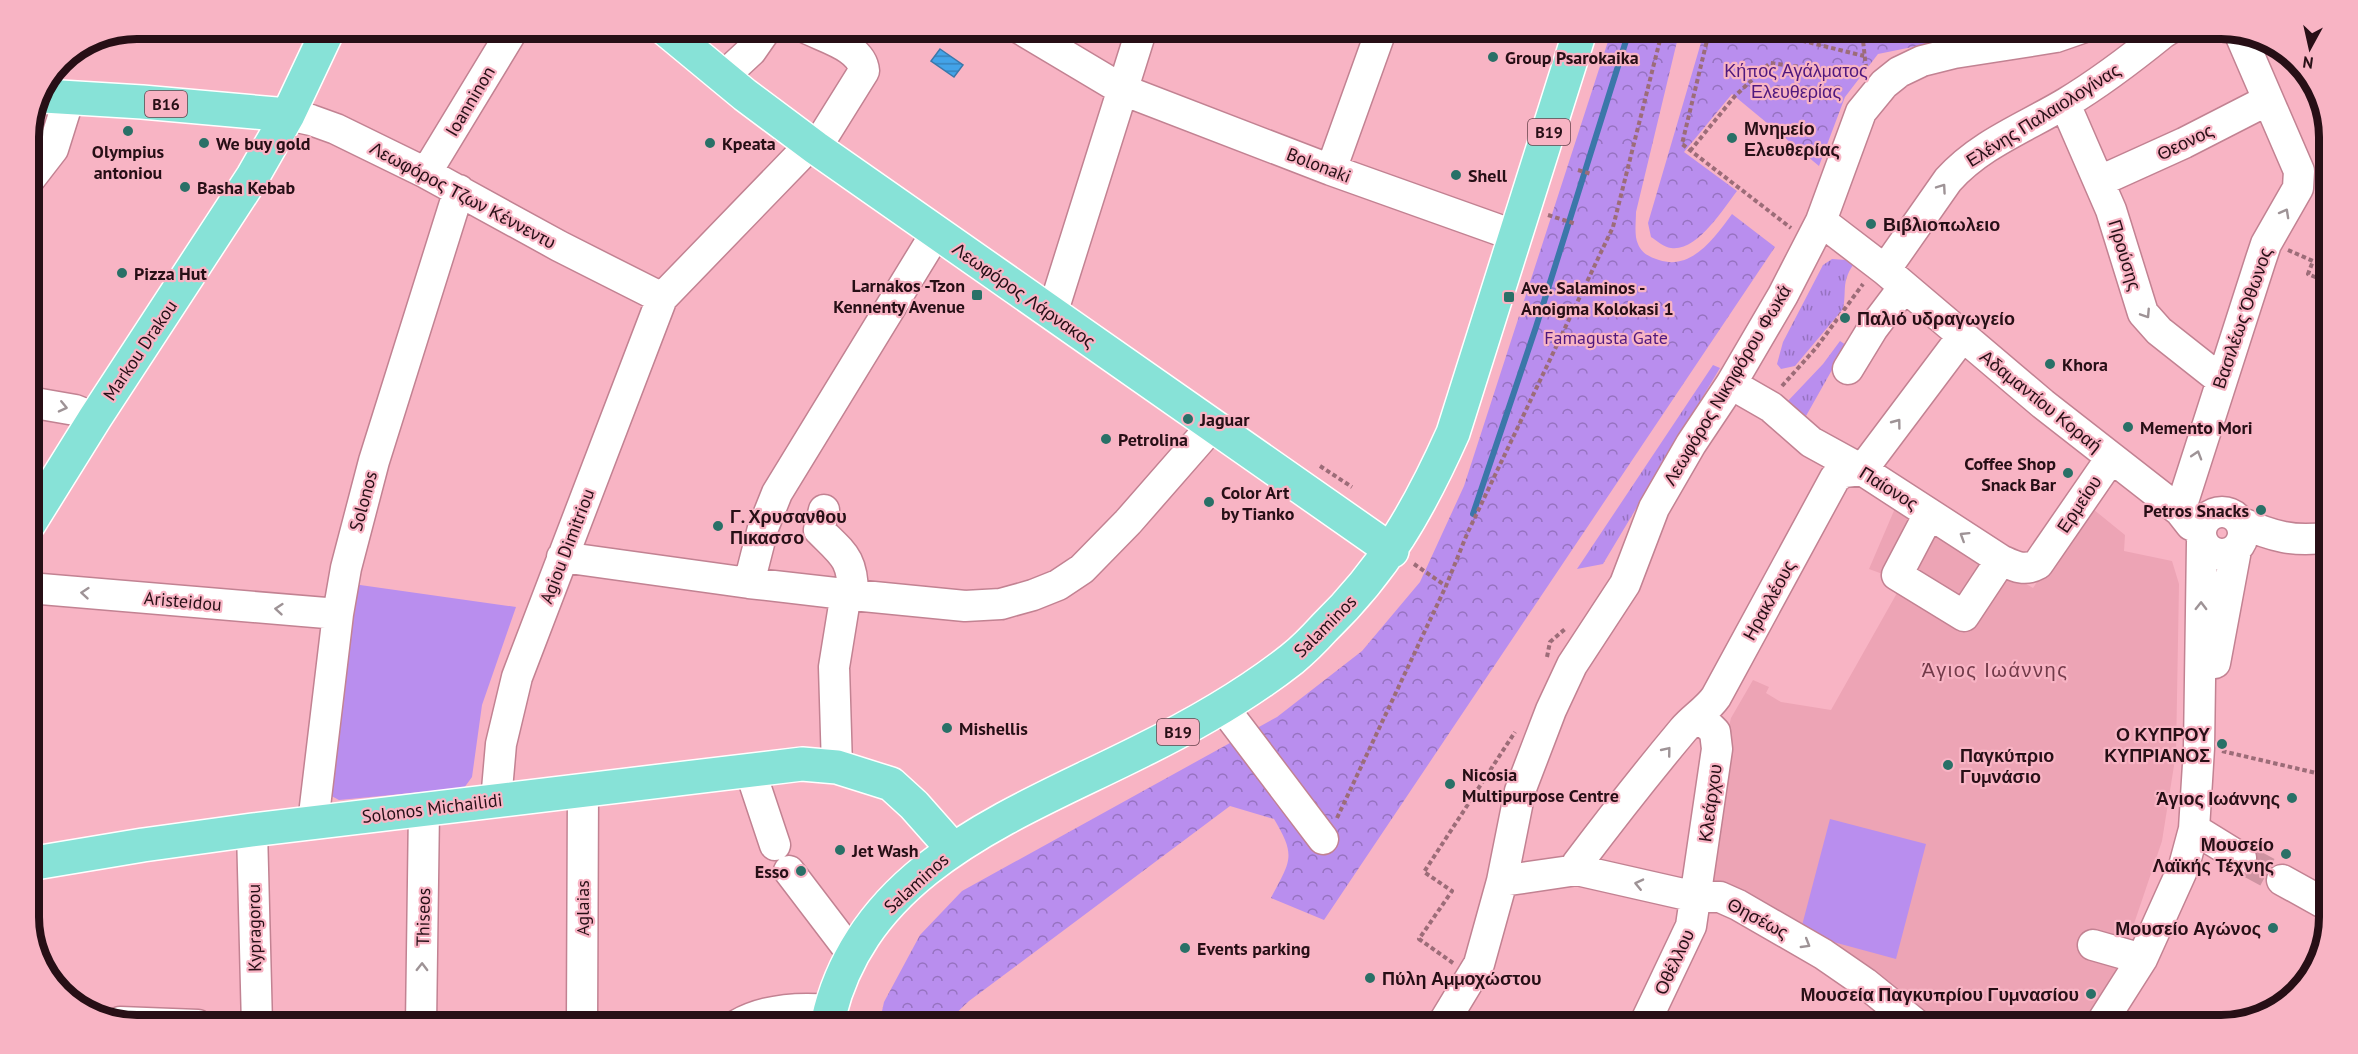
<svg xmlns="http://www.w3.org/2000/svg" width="2358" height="1054" font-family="'PT Sans',sans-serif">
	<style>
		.built { fill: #eda4b5 }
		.grass { fill: url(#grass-tufts) }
		.forest { fill: url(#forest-crowns) }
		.pitch { fill: #b98eee }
		.water { fill: url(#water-rules); stroke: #3b77a9; stroke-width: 1.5 }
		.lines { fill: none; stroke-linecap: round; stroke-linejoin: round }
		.stream { stroke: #3b77a9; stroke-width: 6 }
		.minor-tunnel { stroke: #ce93a1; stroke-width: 30; stroke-dasharray: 30 15; stroke-linecap: butt }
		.minor-casing { stroke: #c28292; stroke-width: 33 }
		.major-casing { stroke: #fff; stroke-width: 36 }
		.path { stroke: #9c6c78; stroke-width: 4; stroke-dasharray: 4.5 3; stroke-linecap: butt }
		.minor { stroke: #fff; stroke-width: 30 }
		.major { stroke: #87e2d7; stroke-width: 33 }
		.oneway { stroke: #9e9396 }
		.poi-dot { fill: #297067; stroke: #f8b4c4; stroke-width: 2 }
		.labels { text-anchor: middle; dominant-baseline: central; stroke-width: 4.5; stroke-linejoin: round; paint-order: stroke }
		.shield { fill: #f8b4c4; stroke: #66404a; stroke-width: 1.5 }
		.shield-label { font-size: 16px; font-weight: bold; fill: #270f16 }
		.poi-label { font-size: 18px; font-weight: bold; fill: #270f16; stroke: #f8b4c4; text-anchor: start }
		.park-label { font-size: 18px; fill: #4f187e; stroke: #f8b4c4 }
		.street-label { font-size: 18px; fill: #270f16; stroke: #f8b4c4 }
		.neighbourhood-label { font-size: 20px; letter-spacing: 1.5px; fill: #733b4a; stroke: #f8b4c4 }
		.rim { fill: none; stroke: #270f16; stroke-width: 8 }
	</style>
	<defs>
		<pattern id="grass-tufts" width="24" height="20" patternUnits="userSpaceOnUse" patternTransform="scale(1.5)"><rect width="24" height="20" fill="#b98eee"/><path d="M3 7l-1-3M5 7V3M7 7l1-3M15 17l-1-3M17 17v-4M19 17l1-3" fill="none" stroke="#9672c0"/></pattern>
		<pattern id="forest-crowns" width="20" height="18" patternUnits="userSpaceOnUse" patternTransform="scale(1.5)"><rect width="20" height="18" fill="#b98eee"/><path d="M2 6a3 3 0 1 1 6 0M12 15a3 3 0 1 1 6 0" fill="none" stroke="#9672c0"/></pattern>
		<pattern id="water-rules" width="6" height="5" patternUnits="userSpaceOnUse" patternTransform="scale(1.5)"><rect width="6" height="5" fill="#43a3e8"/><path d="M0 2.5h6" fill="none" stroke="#3883bb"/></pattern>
	</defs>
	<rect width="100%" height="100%" fill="#f8b4c4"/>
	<!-- built -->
	<path class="built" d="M2088 505 2125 535 2124 551 2172 561 2179 584 2176 753 2162 841 2119 968 2092 1025H1930L1702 882 1724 747 1731 718 1753 680 1769 687 1766 693 1781 702 1831 710 1897 593 1896 579 1869 569 1896 506 2033 588Z"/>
	<!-- grass -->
	<path class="grass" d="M1832 259 1846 260 1853 265C1841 283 1847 291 1843 309L1795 366 1781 369 1777 364 1783 342 1823 265Z
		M1840 341 1846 345 1806 416 1787 402 1823 364Z
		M1713 365 1720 368 1603 564 1577 569Z"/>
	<!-- forest -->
	<path class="forest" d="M1612 29H1680L1636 212C1636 221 1634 236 1638 244 1642 254 1650 257 1659 260 1692 271 1715 237 1732 214L1775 247 1324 920 1271 898C1290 861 1297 857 1274 819L1230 806 969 1001 947 1022 948 1025H879L884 1002 920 935 962 891 1277 717 1362 651 1420 582 1464 486Z
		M1705 29H2001L1878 54 1845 97 1819 166 1732 94 1684 152 1737 191C1723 209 1697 252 1671 248 1664 247 1657 241 1651 237L1648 223Z"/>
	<!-- pitch -->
	<path class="pitch" d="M346 583 516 607 482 705 472 777 464 788 339 800 322 791Z
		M1830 819 1926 844 1896 959 1800 933Z"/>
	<!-- water -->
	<path class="water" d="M940 49 963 65 954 77 931 61Z"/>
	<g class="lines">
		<!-- stream -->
		<path class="stream" d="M1473 514 1536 327 1630 28"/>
		<!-- minor-tunnel -->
		<path class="minor-tunnel" d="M2241 858 2282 880"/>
		<defs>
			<path id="minor" d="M806 28C825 38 862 47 864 71L816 148
				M1019 28 1123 90 1331 170 1516 236
				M723 77 751 51 767 28
				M2065 104 2111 210 2143 313 2159 331 2221 380
				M288 115 311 120 336 129 426 173 559 246 662 298
				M1331 170 1382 28
				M426 173 514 28
				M29 180 53 149 69 98
				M2100 181 2184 143 2268 100
				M1821 221 1885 270 2043 404 2180 511 2191 525
				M1885 270 1948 180C1980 144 2026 127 2066 103 2101 82 2131 59 2163 33L2171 28
				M1052 314 1142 28
				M1848 369 1873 328 1904 287
				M1731 384 1771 407 1811 442 1862 470 2001 560C2014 566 2024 572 2038 564L2111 458
				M29 402 75 410 95 418
				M1862 470 1962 337
				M824 510 819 530C843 554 853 558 853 595
				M2180 511 2260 262 2266 244 2298 188 2299 171 2239 32
				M2201 533a21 21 0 1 1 42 0a21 21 0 1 1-42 0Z
				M1929 514 1897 575 1964 616 2001 560
				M2240 522C2271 536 2295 543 2329 537
				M562 557 749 583 853 595 965 606 1001 604 1033 595 1058 585 1082 569 1128 522 1212 426
				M749 583 763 528 777 493 936 233
				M29 588 338 614
				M2215 663 2236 550
				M1223 707 1323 839
				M837 767 834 667 846 593
				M750 770 775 845
				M496 801 501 744 517 677 662 298 811 144
				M313 823 338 614 346 568 374 461 459 190
				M2194 829 2241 858
				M252 830 257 1025
				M1577 870V864C1611 819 1647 773 1683 730 1693 718 1707 710 1716 697L1835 478 1844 472 1862 470
				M789 871 853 955
				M2282 880 2329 906
				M1502 881 1577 870 1696 897H1720L1738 905 1823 954 1865 983 1917 1025
				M2093 945 2142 959
				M120 1022 198 1025
				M421 1025 424 809
				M582 1025 583 790
				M737 1025C765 1009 798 1007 830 1010
				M1442 1025 1479 964 1502 881 1520 791 1551 710 1572 665 1625 584 1654 508 1691 444 1731 384 1783 295 1821 221 1861 112 1884 84 1899 72 1922 61 1954 53 2056 37 2082 28
				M1644 1025 1691 926 1717 749 1715 732 1699 716
				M2100 1025 2142 959 2184 866 2194 829 2199 748 2202 543"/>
			<path id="major" d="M664 28 745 95 816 148 1392 551
				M44 96 142 102 288 115
				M29 524 95 418 253 176 288 115 329 28
				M29 864 143 845 252 830 802 764 837 767 891 784 914 805 953 849
				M827 1025C859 868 1014 815 1141 751 1194 725 1245 696 1292 659 1303 650 1314 639 1324 628 1385 569 1419 509 1453 433L1581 28"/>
		</defs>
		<!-- minor casing -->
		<use href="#minor" class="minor-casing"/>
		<!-- major casing -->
		<use href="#major" class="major-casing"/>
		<!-- path -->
		<path class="path" d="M1710 28 1682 144 1791 228
			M1751 28 1864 56
			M1842 28 1862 31 1864 28
			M1859 28 1862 31 1866 68
			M1690 151 1735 96 1770 63 1862 75
			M1578 170 1591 174
			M1548 215 1576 224
			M2288 250 2313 261 2308 274 2329 283
			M1782 386 1816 348 1863 284
			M1320 466 1352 487
			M1414 564 1446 586
			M1547 657 1550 642 1565 629
			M2222 751 2329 776
			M1337 818 1446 586 1467 534 1613 227 1663 28
			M1453 963 1419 939 1452 891 1424 872 1515 732"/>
		<!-- minor -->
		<use href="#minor" class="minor"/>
		<!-- major -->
		<use href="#major" class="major"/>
	</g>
	<!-- one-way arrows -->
	<defs><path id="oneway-chevron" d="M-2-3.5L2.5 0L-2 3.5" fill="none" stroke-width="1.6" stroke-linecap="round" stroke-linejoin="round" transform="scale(1.5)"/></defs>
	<g class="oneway">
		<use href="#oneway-chevron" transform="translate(1942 188) rotate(-55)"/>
		<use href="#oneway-chevron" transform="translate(2285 213) rotate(-61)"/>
		<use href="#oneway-chevron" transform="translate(2146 314) rotate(57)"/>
		<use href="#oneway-chevron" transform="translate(63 407) rotate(13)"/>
		<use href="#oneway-chevron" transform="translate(1897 423) rotate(-53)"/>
		<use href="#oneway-chevron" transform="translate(2197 455) rotate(-73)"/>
		<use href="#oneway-chevron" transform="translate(1964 536) rotate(-148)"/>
		<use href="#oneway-chevron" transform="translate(85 593) rotate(-175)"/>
		<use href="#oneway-chevron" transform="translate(2201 606) rotate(-89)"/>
		<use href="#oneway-chevron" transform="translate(279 609) rotate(-175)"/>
		<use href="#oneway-chevron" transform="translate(1667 751) rotate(-51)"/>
		<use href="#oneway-chevron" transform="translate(1639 884) rotate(-167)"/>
		<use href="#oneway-chevron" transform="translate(1806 944) rotate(31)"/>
		<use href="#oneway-chevron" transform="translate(422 967) rotate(-89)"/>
	</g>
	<!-- markers -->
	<g class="poi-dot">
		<circle cx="1493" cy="57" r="6"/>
		<circle cx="128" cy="131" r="6"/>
		<circle cx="1732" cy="138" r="6"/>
		<circle cx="204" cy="143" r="6"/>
		<circle cx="710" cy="143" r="6"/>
		<circle cx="1456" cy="175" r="6"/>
		<circle cx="185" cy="187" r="6"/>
		<circle cx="1871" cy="224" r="6"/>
		<circle cx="122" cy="273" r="6"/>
		<rect x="971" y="289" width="12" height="12" rx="3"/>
		<rect x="1503" y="291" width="12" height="12" rx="3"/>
		<circle cx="1845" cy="318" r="6"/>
		<circle cx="2050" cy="364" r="6"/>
		<circle cx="1188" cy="419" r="6"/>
		<circle cx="2128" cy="427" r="6"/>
		<circle cx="1106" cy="439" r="6"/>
		<circle cx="2068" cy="473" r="6"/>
		<circle cx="1209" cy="502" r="6"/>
		<circle cx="2261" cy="510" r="6"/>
		<circle cx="718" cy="526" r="6"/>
		<circle cx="947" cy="728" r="6"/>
		<circle cx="2222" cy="744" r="6"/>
		<circle cx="1948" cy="765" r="6"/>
		<circle cx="1450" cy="784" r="6"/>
		<circle cx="2292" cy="798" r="6"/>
		<circle cx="840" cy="850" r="6"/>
		<circle cx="2286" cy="854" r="6"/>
		<circle cx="801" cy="871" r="6"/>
		<circle cx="2273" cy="928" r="6"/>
		<circle cx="1185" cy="948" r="6"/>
		<circle cx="1370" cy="978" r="6"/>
		<circle cx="2091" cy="994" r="6"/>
	</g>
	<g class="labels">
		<!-- shield labels -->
		<g class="shield">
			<rect x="145" y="91" width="42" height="26" rx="4.5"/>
			<rect x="1528" y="119" width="42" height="26" rx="4.5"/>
			<rect x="1157" y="719" width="42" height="26" rx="4.5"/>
		</g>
		<g class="shield-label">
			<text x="166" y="104">B16</text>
			<text x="1549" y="132">B19</text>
			<text x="1178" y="732">B19</text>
		</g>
		<!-- poi labels -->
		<g class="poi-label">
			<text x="1505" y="57">Group Psarokaika</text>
			<text x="1744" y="128">Μνημείο<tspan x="1744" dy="21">Ελευθερίας</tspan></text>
			<text x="216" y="143">We buy gold</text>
			<text x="722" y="143">Kpeata</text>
			<text x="128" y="151" text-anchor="middle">Olympius<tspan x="128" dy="21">antoniou</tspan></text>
			<text x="1468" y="175">Shell</text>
			<text x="197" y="187">Basha Kebab</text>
			<text x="1883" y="224">Βιβλιοπωλειο</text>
			<text x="134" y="273">Pizza Hut</text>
			<text x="965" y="285" text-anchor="end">Larnakos -Tzon<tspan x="965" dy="21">Kennenty Avenue</tspan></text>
			<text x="1521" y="287">Ave. Salaminos -<tspan x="1521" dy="21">Anoigma Kolokasi 1</tspan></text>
			<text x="1857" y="318">Παλιό υδραγωγείο</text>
			<text x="2062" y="364">Khora</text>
			<text x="1200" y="419">Jaguar</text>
			<text x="2140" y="427">Memento Mori</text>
			<text x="1118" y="439">Petrolina</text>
			<text x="2056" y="463" text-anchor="end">Coffee Shop<tspan x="2056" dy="21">Snack Bar</tspan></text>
			<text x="1221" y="492">Color Art<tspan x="1221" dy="21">by Tianko</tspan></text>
			<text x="2249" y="510" text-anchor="end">Petros Snacks</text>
			<text x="730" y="516">Γ. Χρυσανθου<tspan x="730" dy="21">Πικασσο</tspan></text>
			<text x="959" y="728">Mishellis</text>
			<text x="2210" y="734" text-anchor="end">Ο ΚΥΠΡΟΥ<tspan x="2210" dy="21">ΚΥΠΡΙΑΝΟΣ</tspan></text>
			<text x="1960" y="755">Παγκύπριο<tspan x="1960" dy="21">Γυμνάσιο</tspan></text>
			<text x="1462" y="774">Nicosia<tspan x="1462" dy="21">Multipurpose Centre</tspan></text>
			<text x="2280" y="798" text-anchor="end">Άγιος Ιωάννης</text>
			<text x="2274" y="844" text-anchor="end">Μουσείο<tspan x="2274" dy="21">Λαϊκής Τέχνης</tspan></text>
			<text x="852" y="850">Jet Wash</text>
			<text x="789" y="871" text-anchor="end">Esso</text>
			<text x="2261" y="928" text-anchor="end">Μουσείο Αγώνος</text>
			<text x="1197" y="948">Events parking</text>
			<text x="1382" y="978">Πύλη Αμμοχώστου</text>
			<text x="2079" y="994" text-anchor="end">Μουσεία Παγκυπρίου Γυμνασίου</text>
		</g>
		<!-- park labels -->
		<g class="park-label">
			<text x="1796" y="70">Κήπος Αγάλματος<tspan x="1796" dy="21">Ελευθερίας</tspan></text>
			<text x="1606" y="337">Famagusta Gate</text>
		</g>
		<!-- street labels -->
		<g class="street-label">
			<text transform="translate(470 101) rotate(-59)">Ioanninon</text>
			<text transform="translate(2043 115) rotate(-32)">Ελένης Παλαιολογίνας</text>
			<text transform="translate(2185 142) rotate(-26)">Θεονος</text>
			<text transform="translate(1319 165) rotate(21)">Bolonaki</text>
			<text transform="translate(463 195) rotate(28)">Λεωφόρος Τζων Κέννεντυ</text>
			<text transform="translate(2125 255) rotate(73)">Προύσης</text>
			<text transform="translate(1024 295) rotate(35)">Λεωφόρος Λάρνακος</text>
			<text transform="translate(2242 318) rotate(-71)">Βασιλέως Όθωνος</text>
			<text transform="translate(140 350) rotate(-56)">Markou Drakou</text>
			<text transform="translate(1727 385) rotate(-59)">Λεωφόρος Νικηφόρου Φωκά</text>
			<text transform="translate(2041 401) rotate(39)">Αδαμαντίου Κοραή</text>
			<text transform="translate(1889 488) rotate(32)">Παίονος</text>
			<text transform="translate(363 501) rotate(-75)">Solonos</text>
			<text transform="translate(2079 504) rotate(-56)">Ερμείου</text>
			<text transform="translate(567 546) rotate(-69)">Agiou Dimitriou</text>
			<text transform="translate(1769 600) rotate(-61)">Ηρακλέους</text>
			<text transform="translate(183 601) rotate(5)">Aristeidou</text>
			<text transform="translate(1325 626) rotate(-45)">Salaminos</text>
			<text transform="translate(1710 803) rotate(-82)">Κλεάρχου</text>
			<text transform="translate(432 808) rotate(-7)">Solonos Michailidi</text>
			<text transform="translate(916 883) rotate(-42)">Salaminos</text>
			<text transform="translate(582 908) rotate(-90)">Aglaias</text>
			<text transform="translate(423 917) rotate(-89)">Thiseos</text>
			<text transform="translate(1758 918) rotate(28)">Θησέως</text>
			<text transform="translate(254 928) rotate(-91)">Kypragorou</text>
			<text transform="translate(1674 962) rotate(-65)">Οθέλλου</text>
		</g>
		<!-- neighbourhood labels -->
		<g class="neighbourhood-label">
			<text x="1995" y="670">Άγιος Ιωάννης</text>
		</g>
	</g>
	<!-- crop -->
	<path d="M0 0H2358V1054H0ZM137 39H2221A98 98 0 0 1 2319 137V917A98 98 0 0 1 2221 1015H137A98 98 0 0 1 39 917V137A98 98 0 0 1 137 39Z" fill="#f8b4c4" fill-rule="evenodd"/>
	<path class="rim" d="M137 39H2221A98 98 0 0 1 2319 137V917A98 98 0 0 1 2221 1015H137A98 98 0 0 1 39 917V137A98 98 0 0 1 137 39Z"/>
	<!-- north arrow -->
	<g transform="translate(2310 48) rotate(188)" stroke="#f8b4c4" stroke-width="4.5" paint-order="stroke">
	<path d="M0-4.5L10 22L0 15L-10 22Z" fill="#270f16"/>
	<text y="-9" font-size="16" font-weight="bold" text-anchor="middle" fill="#270f16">N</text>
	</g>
</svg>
